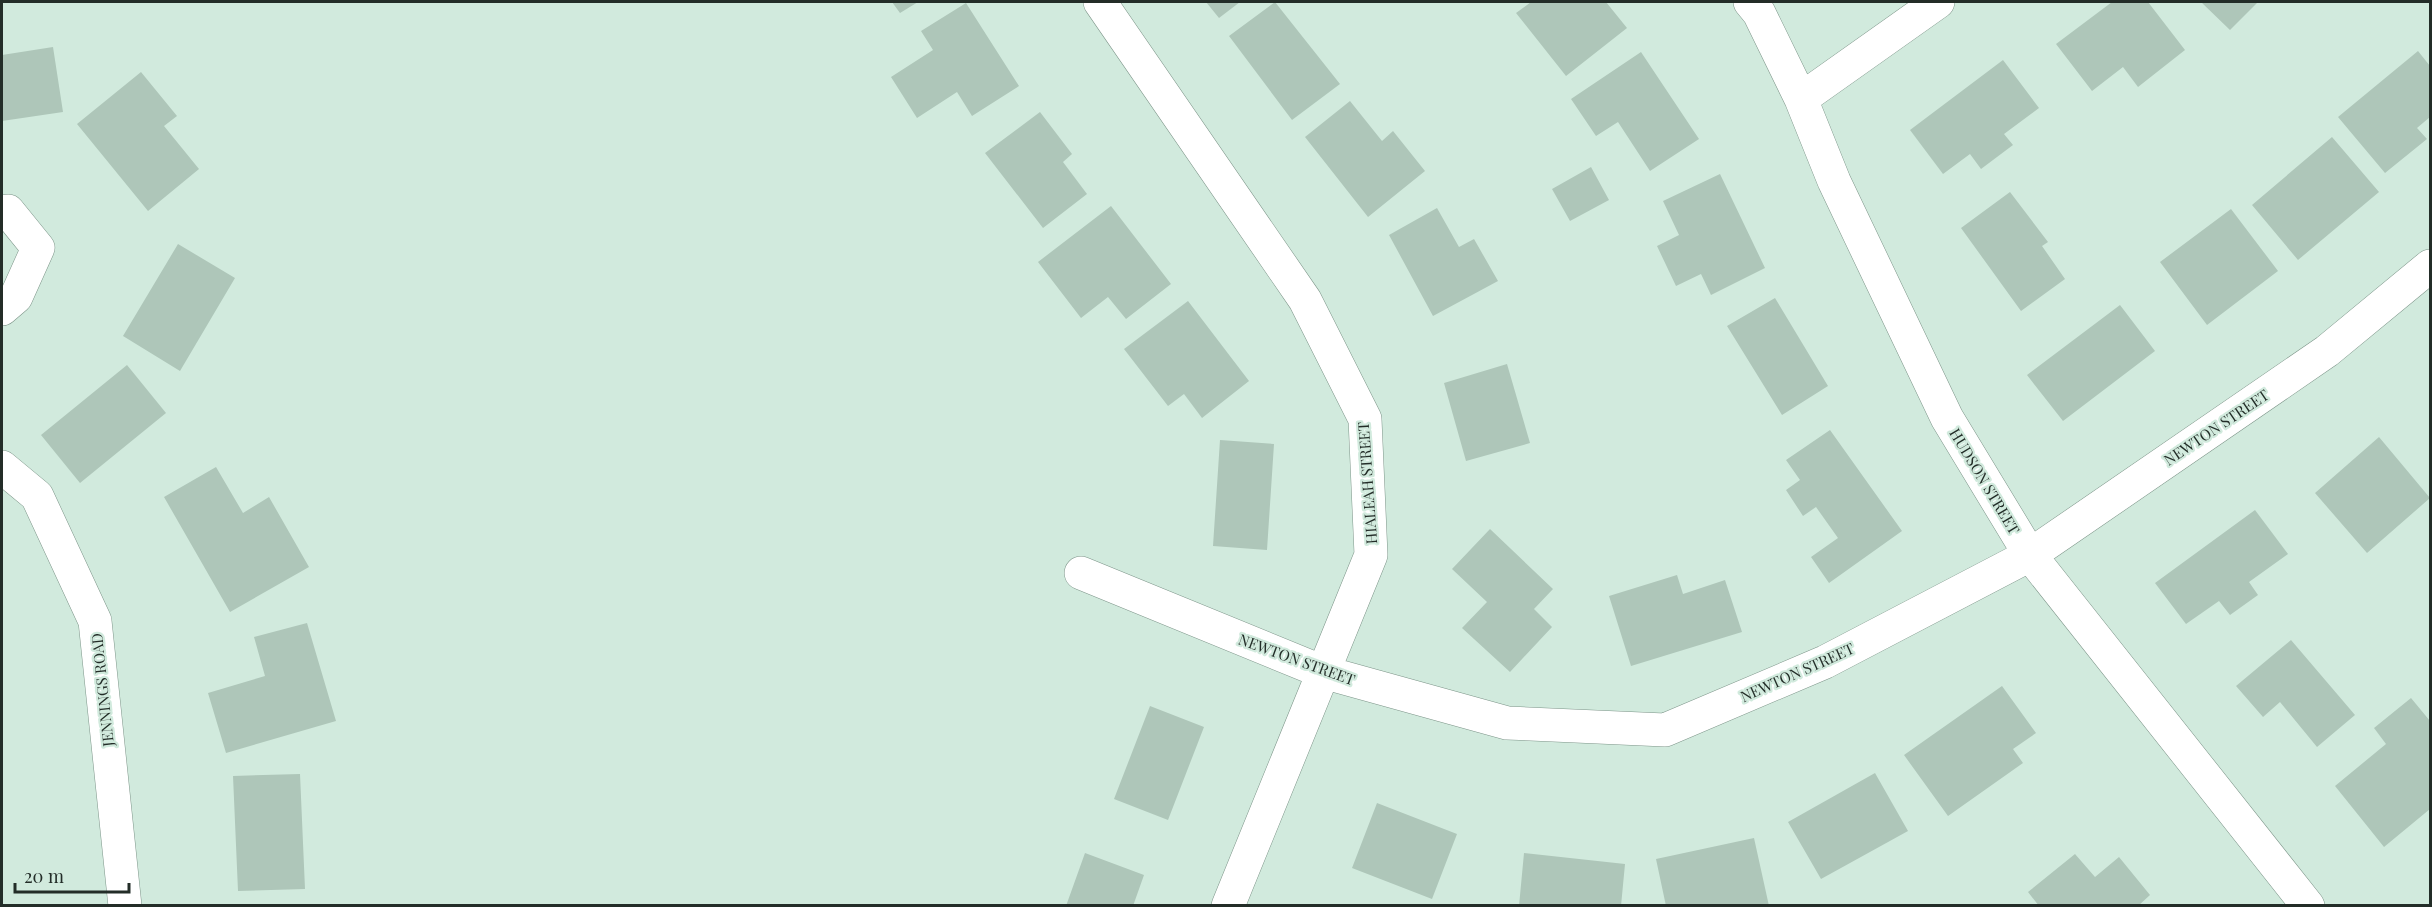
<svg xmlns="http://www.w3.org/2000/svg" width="2432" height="907" font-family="'Playfair Display',serif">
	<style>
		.building { fill: #aec6b9 }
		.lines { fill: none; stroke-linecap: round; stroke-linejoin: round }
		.minor-casing { stroke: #7d9589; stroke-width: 34 }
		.minor { stroke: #fff; stroke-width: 33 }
		.labels { text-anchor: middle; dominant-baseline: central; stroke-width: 4.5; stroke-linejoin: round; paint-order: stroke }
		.street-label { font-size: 15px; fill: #232d28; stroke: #d1eadd }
	</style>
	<rect width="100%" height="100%" fill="#d1eadd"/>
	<!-- building -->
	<path class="building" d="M892 2H918L900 13Z
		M1206 2H1240L1219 18Z
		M1275 2 1340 84 1292 120 1229 36Z
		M1531 2H1606L1627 28 1566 76 1516 13Z
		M2112 2H2148L2185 50 2138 87 2123 67 2092 91 2056 44Z
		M2201 2H2258L2230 30Z
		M966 3 1019 86 972 116 957 92 917 118 891 77 933 50 921 31Z
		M53 47 63 112 2 121V55Z
		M2418 51 2430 66V117L2417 128 2427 139 2385 173 2338 117Z
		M1641 52 1699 139 1650 171 1618 122 1596 136 1571 99Z
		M2003 60 2039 108 2004 134 2013 145 1981 169 1970 154 1943 174 1910 130Z
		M141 72 177 116 164 126 199 169 148 211 77 124Z
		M1350 101 1382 141 1393 131 1425 171 1368 217 1305 137Z
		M1040 112 1072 154 1063 162 1087 194 1043 228 985 153Z
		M2332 137 2379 192 2298 260 2252 205Z
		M1591 167 1609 200 1570 221 1552 189Z
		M1720 174 1765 268 1711 295 1701 274 1676 286 1657 246 1679 235 1663 201Z
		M2010 192 2048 242 2042 246 2065 279 2021 311 1961 228Z
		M1111 206 1171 284 1126 319 1108 297 1081 318 1038 262Z
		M1437 208 1459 247 1474 239 1498 281 1433 316 1389 235Z
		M2231 209 2278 271 2207 325 2160 262Z
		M178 244 235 278 180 371 123 336Z
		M1775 298 1828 386 1782 415 1727 326Z
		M1188 301 1249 381 1202 418 1184 394 1168 406 1124 349Z
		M2120 305 2155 351 2063 421 2027 375Z
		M1507 364 1530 443 1466 461 1444 383Z
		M127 365 166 413 80 483 41 435Z
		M1830 430 1902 531 1829 583 1811 557 1838 538 1816 507 1803 516 1786 490 1800 480 1786 460Z
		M2379 437 2430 498 2367 553 2315 493Z
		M1220 440 1274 444 1267 550 1213 546Z
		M216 467 243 513 269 497 309 567 230 612 164 497Z
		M2255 510 2288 554 2249 582 2258 595 2230 615 2219 601 2186 624 2155 583Z
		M1490 529 1553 589 1534 609 1552 627 1510 672 1462 628 1487 602 1452 569Z
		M1677 575 1683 594 1725 580 1742 632 1631 666 1609 596Z
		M307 623 336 721 226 753 208 693 265 676 254 637Z
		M2291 640 2355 715 2317 747 2280 702 2263 717 2236 686Z
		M2002 686 2036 733 2013 749 2023 763 1948 816 1904 755Z
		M2411 698 2430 721V809L2384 847 2335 786 2386 744 2374 728Z
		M1150 706 1204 727 1168 820 1114 799Z
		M1875 773 1908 831 1821 879 1788 822Z
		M300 774 305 889 238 891 233 776Z
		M1377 803 1457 834 1432 899 1352 868Z
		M1754 838 1769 906H1666L1656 859Z
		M1085 853 1144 875 1133 906H1066Z
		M1524 853 1625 864 1621 906H1519Z
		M2075 854 2095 877 2119 857 2150 895 2138 906H2039L2028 892Z"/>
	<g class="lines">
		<defs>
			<path id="minor" d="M1100 2 1305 300 1365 419 1371 555 1228 906
				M1750 2 1759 13 1801 99 1834 181 1947 418 2030 555 2308 906
				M1801 99 1938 2
				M2 212 8 211 38 248 16 297 2 309
				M2 467 37 496 95 621 125 906
				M1081 573 1323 672 1507 723 1665 730 1825 662 2030 555 2327 351 2430 266"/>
		</defs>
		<!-- minor casing -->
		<use href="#minor" class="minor-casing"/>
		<!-- minor -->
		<use href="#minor" class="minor"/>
	</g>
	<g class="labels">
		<!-- street labels -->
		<g class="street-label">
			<text transform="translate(2216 427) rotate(-34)">NEWTON STREET</text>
			<text transform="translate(1985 481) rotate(59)">HUDSON STREET</text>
			<text transform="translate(1367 483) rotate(-94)">HIALEAH STREET</text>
			<text transform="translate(1297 659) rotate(20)">NEWTON STREET</text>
			<text transform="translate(1797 672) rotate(-24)">NEWTON STREET</text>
			<text transform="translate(102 690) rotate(-96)">JENNINGS ROAD</text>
		</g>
	</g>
	<!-- border -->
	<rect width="2432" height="907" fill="none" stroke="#232d28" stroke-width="6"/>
	<!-- scale -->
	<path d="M15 883v9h114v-9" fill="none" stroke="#232d28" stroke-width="3"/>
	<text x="24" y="883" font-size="18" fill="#232d28" stroke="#d1eadd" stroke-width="4.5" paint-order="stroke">20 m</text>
</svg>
